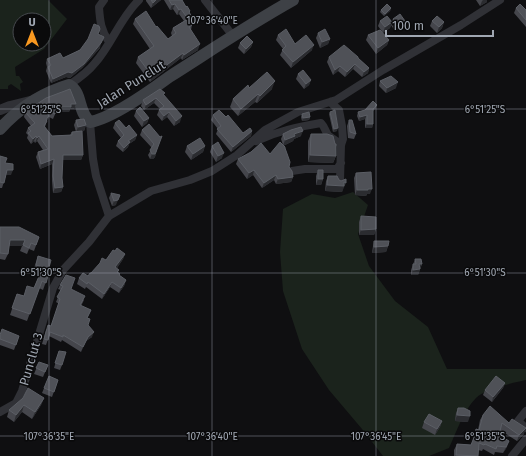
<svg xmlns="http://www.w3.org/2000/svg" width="526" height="456" font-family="'Fira Sans',sans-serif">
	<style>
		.green { fill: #1b231c; fill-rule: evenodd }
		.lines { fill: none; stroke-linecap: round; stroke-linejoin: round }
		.minor { stroke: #303136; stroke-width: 8 }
		.tertiary { stroke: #303136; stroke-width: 10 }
		.secondary { stroke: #3e4146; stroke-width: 12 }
		.wall { fill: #45464c }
		.shaded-wall { fill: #2b2c30 }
		.building { fill: #4f5157; stroke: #5b5e65 }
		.ticks { fill: none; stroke: #a0a7b2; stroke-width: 1; stroke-opacity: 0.45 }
		.labels { text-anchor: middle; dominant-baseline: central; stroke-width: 3; stroke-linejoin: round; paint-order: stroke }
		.street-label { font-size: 13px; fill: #a0a7b2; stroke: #0a0a0b }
		.ticks-label { font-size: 10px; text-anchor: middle; fill: #a0a7b2; stroke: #0a0a0b; stroke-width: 3; stroke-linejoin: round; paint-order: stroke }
	</style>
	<rect width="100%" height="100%" fill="#0f0f11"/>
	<!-- green -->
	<path class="green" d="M0 0H48L67 19 44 49 15 67 16 76H19L23 82 20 84 21 91 11 84 8 86V89H0ZM20 20H44V44H20Z
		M353 192 368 205 358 234 369 266 395 301 428 327 447 369H526V380C515 382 483 390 476 398 463 411 457 431 449 448L429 456H383L362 429 329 390 302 349 283 291 280 252 283 209 312 194 335 198Z"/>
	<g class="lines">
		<!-- minor -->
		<path class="minor" d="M104 0 99 7C100 22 101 30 109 42
			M205 0 233 36
			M69 85C78 79 88 72 95 63 112 44 120 18 139 0
			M330 102 339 110 342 126 343 139 341 145 340 181
			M90 122 93 159 96 176 109 216
			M256 141C278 131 297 127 321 123 325 127 325 131 328 135 332 139 337 140 341 145
			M292 171 305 169H337L341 163
			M526 411 518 421 526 428
			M0 412 16 403 22 391 53 288 63 270 89 242 109 216 151 191 190 180 212 171 237 155 265 130 298 112 336 100 383 70 461 25 500 0
			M512 456 526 439"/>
		<!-- tertiary -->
		<path class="tertiary" d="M0 110 10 106 30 101"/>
		<!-- secondary -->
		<path class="secondary" d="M0 129C19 108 42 93 69 85 83 93 77 111 90 122 113 118 150 91 169 77 210 51 250 24 293 0"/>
	</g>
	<!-- wall -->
	<path class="wall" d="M146 0H161L151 8 146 1Z
		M164 0H182L190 13V22L192 25 191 30 198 50 182 60 181 58 150 82 136 63 138 57 150 49 133 24 135 19 156 27 168 39 172 36 171 33 173 28 184 21 179 14 177 15 173 9 170 10Z
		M476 0H487V2L480 6Z
		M391 8 390 11 384 16 380 12 381 10Z
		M516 8 526 10V27L514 13Z
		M393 19 405 21 403 26 395 31 391 25 390 28 383 33 378 26 380 21 392 22Z
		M432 21 444 22 442 28 437 33 430 26Z
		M318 33 330 39 328 44 320 48 316 38Z
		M98 34 100 48 82 68 70 78 66 77 51 83 46 71 47 67 46 63 47 59 63 58 80 50Z
		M278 35 295 44 312 50 291 68 280 55 283 49 276 40Z
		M368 35 389 40 387 45 376 54 366 40Z
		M253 42 251 47 244 54 238 48 240 43Z
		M329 57H358V58L369 68 368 73 362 77 353 69 345 77 338 71 333 75 327 62Z
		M298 74 311 80 309 85 304 89 296 79Z
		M380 81 396 88 386 93 379 86Z
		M249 88 272 89 257 103 255 102 238 116 230 107 233 99Z
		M164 95 180 122 174 126 167 117 162 121 157 115 159 110 160 109 154 103 144 110 141 106 143 100Z
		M76 104 74 109H70L69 112H56L53 119 49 117 47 121 45 127 52 136 70 135 72 132H76L74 125 76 120 86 125 84 131 78 132 83 155 81 160H62V178L63 187 61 192 53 193 52 181V164L40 169 36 157 38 152 43 150 37 141 35 143 34 141 31 144 27 138 28 135 26 133 28 128 31 126 24 117 25 112Z
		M377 105 376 108 373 111V124L372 128H365V119L359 121 357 116 358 112 365 110Z
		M136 111 149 118 147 123 142 127 134 116Z
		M330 112 337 131 333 132 329 114Z
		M302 114 310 117 309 120 302 121 301 117Z
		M213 115 226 117 243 133 252 131 251 136 231 152 216 134 218 129 211 120Z
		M349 120 356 134 354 139 348 138 347 126Z
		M115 123 126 128 137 135 135 140 129 144 128 147 123 152 116 146 118 141 121 138 113 128Z
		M142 130 160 137 155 157 153 159H150L148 155 152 148 140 135Z
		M283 134 301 136 294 139 293 141 283 146 285 149 289 167 293 177 291 182 276 184 274 180 262 188 253 175 247 179 236 164 238 159 270 154 283 145 281 139Z
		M311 134 336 156 333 163 308 162V141Z
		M187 146H205L203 152 191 160 185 152Z
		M212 146 222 158 216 162 210 152Z
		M0 156 11 175H6L2 188H0Z
		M318 170 323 179 321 185H316V176Z
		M356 173 370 194H367L366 196 355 195 354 178Z
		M328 176 344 188H343L342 192 325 191 326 181Z
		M111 193 116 205 112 206 109 198Z
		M361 216 376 229 374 235H359V222Z
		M0 227 39 237 34 251 29 249 27 254 20 251 22 246H9L8 254 5 260 0 259Z
		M374 241 388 246 386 252 372 253 373 246Z
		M115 251 125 254 123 259 117 268 120 276 126 280 124 286 119 293 110 287 102 299 86 287 85 289 77 284 79 278 88 276 106 260Z
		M38 256 47 275 48 276 43 290 39 288 27 321 10 315 17 294 24 296 34 288 40 273 33 271Z
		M415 259 422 264 418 275H411V270Z
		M60 285 71 289 84 300 81 306 91 310 87 318 88 325 92 337 86 341 81 352 62 340 61 342 49 336 46 345 42 344 46 330 51 326 59 304 56 302 61 290 58 289Z
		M0 335 19 336 14 350 0 345Z
		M59 351 62 365 60 370 54 368Z
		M39 362 48 365 43 377 34 374Z
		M49 376 58 380 52 397 42 393Z
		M505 383 503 388 492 402 483 395 485 390Z
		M44 398 41 405 32 419 22 412 14 422 7 417 9 410Z
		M458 408 468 422 455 421 456 413Z
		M483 415 509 423 524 434 517 441 500 430 499 435 507 447 503 453 495 452 494 455 483 449 482 451 478 450V456H454V450L457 444 471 445 473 440 474 435 476 429 478 430 480 420Z
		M442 421 440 427 435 435 422 428 424 422Z"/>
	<!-- shaded-wall -->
	<path class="shaded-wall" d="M156 0H161L151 8 153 3Z
		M483 0H487V2L480 6 482 1Z
		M175 4 173 9 170 10 172 5Z
		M391 8 390 11 384 16 385 14Z
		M181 9 179 14 177 15 179 10Z
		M405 21 403 26 395 31 397 25Z
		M392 22 390 28 383 33 385 27Z
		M444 22 442 28 437 33 439 27Z
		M330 39 328 44 320 48 322 42Z
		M389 40 387 45 376 54 378 48Z
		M253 42 251 47 244 54 246 49Z
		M101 43 100 48 82 68 70 78 66 77 51 83 53 79Z
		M200 44 198 50 182 60 184 55Z
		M314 45 312 50 291 68 293 62Z
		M183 53 181 58 150 82 152 76Z
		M355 64 353 69 345 77 347 72Z
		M340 66 338 71 333 75 335 70Z
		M369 68 368 73 362 77 364 72Z
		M311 80 309 85 304 89 306 84Z
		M275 81 272 89 257 103 260 96Z
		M398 82 396 88 386 93 387 88Z
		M258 94 255 102 238 116 241 109Z
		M156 98 154 103 144 110 146 105Z
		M71 104H76L74 109H70L69 112H56L53 119 58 107Z
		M51 112 49 117 44 125 46 120Z
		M169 112 167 117 162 121 164 116Z
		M367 115 365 119 359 121 360 117Z
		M182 116 180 122 174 126 176 121Z
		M310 117 309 120 302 121 303 118Z
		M149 118 147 123 142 127 144 121Z
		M367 124H373L372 128H365Z
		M86 125 84 131 76 132 78 127Z
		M338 128 337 131 333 132 334 129Z
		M252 131 251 136 231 152 233 147Z
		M303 131 301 136 294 139 293 141 283 146 285 140 294 134Z
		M137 135 135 140 129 144 128 147 123 152 124 148 128 141Z
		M36 136 34 141 31 144 33 139Z
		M39 136 37 141 35 143 37 138Z
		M205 146 203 152 191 160 193 154Z
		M156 152 155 157 153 159H150L152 154Z
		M224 153 222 158 216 162 218 156Z
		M63 155H83L81 160H61Z
		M310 155 336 156 333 163 308 162Z
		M54 159 52 164 40 169 41 164Z
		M7 170H13L11 175H5Z
		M254 170 253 175 247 179 249 173Z
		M276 175 274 180 262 188 264 183Z
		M293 177 291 182 276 184 278 179Z
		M318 179H323L321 185H316Z
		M344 182 346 183 342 192 325 191 327 185Z
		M63 187 61 192 53 193 55 188Z
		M372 189 370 194H367L366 196 355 195 357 190Z
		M118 200 116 205 112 206 114 201Z
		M376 229 374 235H359L361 230Z
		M10 240H25L23 246H8Z
		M388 246 386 252 372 253 374 247Z
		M125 254 123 259 114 273 115 267Z
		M419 264H422L418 275H411L413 270Z
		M126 280 124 286 119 293 121 288Z
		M112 282 110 287 102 299 104 294Z
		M94 332 92 337 86 341 81 352 83 347 88 337Z
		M505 383 503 388 492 402 493 397Z
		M44 398 41 405 32 419 35 412Z
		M24 405 22 412 14 422 16 415Z
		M457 415 470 416 468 422 455 421Z
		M442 421 440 427 435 435 437 429Z
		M526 428 524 434 517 441 519 435Z
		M509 441 507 447 503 453Z"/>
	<!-- building -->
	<path class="building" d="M151 0H156L153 3Z
		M169 0H182L186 7 187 6 190 11 189 12 192 17 188 19 181 9 179 10 175 4 172 5Z
		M387 4 391 8 385 14 381 10Z
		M520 4 526 10V20L516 8Z
		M146 11 156 27 157 26 168 39 176 33 173 28 188 19 192 25 189 27 200 44 184 55 183 53 152 76 138 57 154 46 135 19Z
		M400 14 405 21 397 25 393 19Z
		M387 16 392 22 385 27 380 21Z
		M437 16 444 22 439 27 432 21Z
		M94 24 99 26 100 29 98 34 104 37 101 43 84 64 72 73 68 72 53 79 48 67 51 65 47 59 60 53 63 58 80 50 88 39Z
		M286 29 295 44 306 35 314 45 293 62 282 50 286 46 278 35Z
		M325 29 330 39 322 42 318 33Z
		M380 30 389 40 378 48 368 35Z
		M247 36 253 42 246 49 240 43Z
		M344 45 358 57V58L369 68 364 72 355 64 347 72 340 66 335 70 329 57Z
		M303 70 311 80 306 84 298 74Z
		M267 72 275 81 260 96 258 94 241 109 233 99 248 85 249 88Z
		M391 76 398 82 387 88 380 81Z
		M70 89 76 104H71V107H58L55 114 51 112 46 120 47 121 44 126 52 136 72 135V132L82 131 83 155H63L62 178 63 187 55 188 53 176 54 159 41 164 38 152 48 149 39 136 37 138 36 136 33 139 28 133 31 131 28 128 35 123 25 112 46 98Z
		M160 89 165 93 163 94 182 116 176 121 169 112 164 116 159 110 164 106 156 98 146 105 143 100Z
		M373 101 377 105 373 109V124H367V115L360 117 358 112 365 110Z
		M140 107 149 118 144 121 136 111Z
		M219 110 226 117 228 115 243 133 250 128 252 131 233 147 217 129 221 126 213 115Z
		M335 110 338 128 334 129 330 112Z
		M309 112 310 117 303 118 302 114Z
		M84 119 86 125 78 127 76 120Z
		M119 120 126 128 129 125 137 135 128 141 130 142 124 148 118 141 124 135 115 123Z
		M349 120H352L356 134 350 132Z
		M149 124 160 137 162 136 156 152 155 154H152L150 150 154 144 142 130Z
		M301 127 303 131 294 134 295 136 285 140 283 134 291 130Z
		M311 134H327L333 136 335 144H336V156L310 155Z
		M200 138 205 146 193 154 187 146Z
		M218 142 224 153 218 156 212 146Z
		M280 142 285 147V148L290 162 289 167 292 171 293 177 278 179 276 175 264 183 254 170 249 173 238 159 251 152 261 143 270 154Z
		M0 156 7 158 5 163 13 164V170H7L4 183 0 182Z
		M318 170H323V179H318Z
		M371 172 372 189H368V190H357L356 173Z
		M328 176H337L339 180 341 181 346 179V183L344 182V186L327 185Z
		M111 193 120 195 118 200 114 201Z
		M361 216 376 217V229L361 230Z
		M0 227H19L39 237 36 245 31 243 29 248 23 245 25 240H10L8 254 0 253Z
		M374 241H389L388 246 374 247Z
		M117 248 125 254 115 267 119 270 117 272 120 274 119 275 126 280 121 288 112 282 104 294 88 282 87 284 79 278 83 273 88 276 90 273H91L100 263 102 258 106 260 113 250 115 251Z
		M38 256 51 260 47 275 48 276 46 283 42 281 30 314 12 308 17 294 24 296 27 286 34 288 43 267 36 265Z
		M415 259H421L422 264H419L420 269 413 270V264H416Z
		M66 275 75 278 71 289 85 296 80 305 91 310 87 318 90 319 88 325 94 332 88 337 83 347 63 335V337L50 332 48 340 44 339 48 325 51 326 60 299 57 297 63 286 60 285Z
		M2 329 19 336 16 345 0 339V335Z
		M59 351 66 352 62 365 55 363Z
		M39 362 48 365 45 372 36 368Z
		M49 376 58 380 54 392 44 388Z
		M496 376 505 383 493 397 485 390Z
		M28 388 44 398 35 412 24 405 16 415 9 410 23 398Z
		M490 406 509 423 512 419 526 428 519 435 502 423 499 435 509 441 506 447 497 446 496 449 485 444 484 445 479 443 478 456 456 455 457 444 471 445 475 435 476 429 479 430 483 415Z
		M458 408H464L470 411V416L457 415Z
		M429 414 442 421 437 429 424 422Z"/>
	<!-- ticks -->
	<path class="ticks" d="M49 0V456M212 0V456M376 0V456M0 109H526M0 273H526M0 436H526"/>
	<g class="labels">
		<!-- street labels -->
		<g class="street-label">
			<text transform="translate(131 84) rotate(-32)">Jalan Punclut</text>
			<text transform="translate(31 359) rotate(-74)">Punclut 3</text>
		</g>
	</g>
	<g class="ticks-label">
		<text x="212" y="24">107°36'40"E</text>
		<text x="41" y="113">6°51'25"S</text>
		<text x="485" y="113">6°51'25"S</text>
		<text x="41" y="276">6°51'30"S</text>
		<text x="485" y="276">6°51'30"S</text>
		<text x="49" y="440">107°36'35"E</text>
		<text x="212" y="440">107°36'40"E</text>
		<text x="376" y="440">107°36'45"E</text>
		<text x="485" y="440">6°51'35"S</text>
	</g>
	<!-- north arrow -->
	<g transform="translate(32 32)"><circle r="19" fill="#0a0a0b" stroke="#46494e"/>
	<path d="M0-3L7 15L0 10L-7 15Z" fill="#f89820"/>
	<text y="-6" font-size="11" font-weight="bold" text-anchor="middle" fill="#a0a7b2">U</text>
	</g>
	<!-- scale -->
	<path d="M386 30v6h107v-6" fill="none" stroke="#a0a7b2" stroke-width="2"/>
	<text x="392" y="30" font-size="12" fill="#a0a7b2" stroke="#0a0a0b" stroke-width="3" paint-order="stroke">100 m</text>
</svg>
